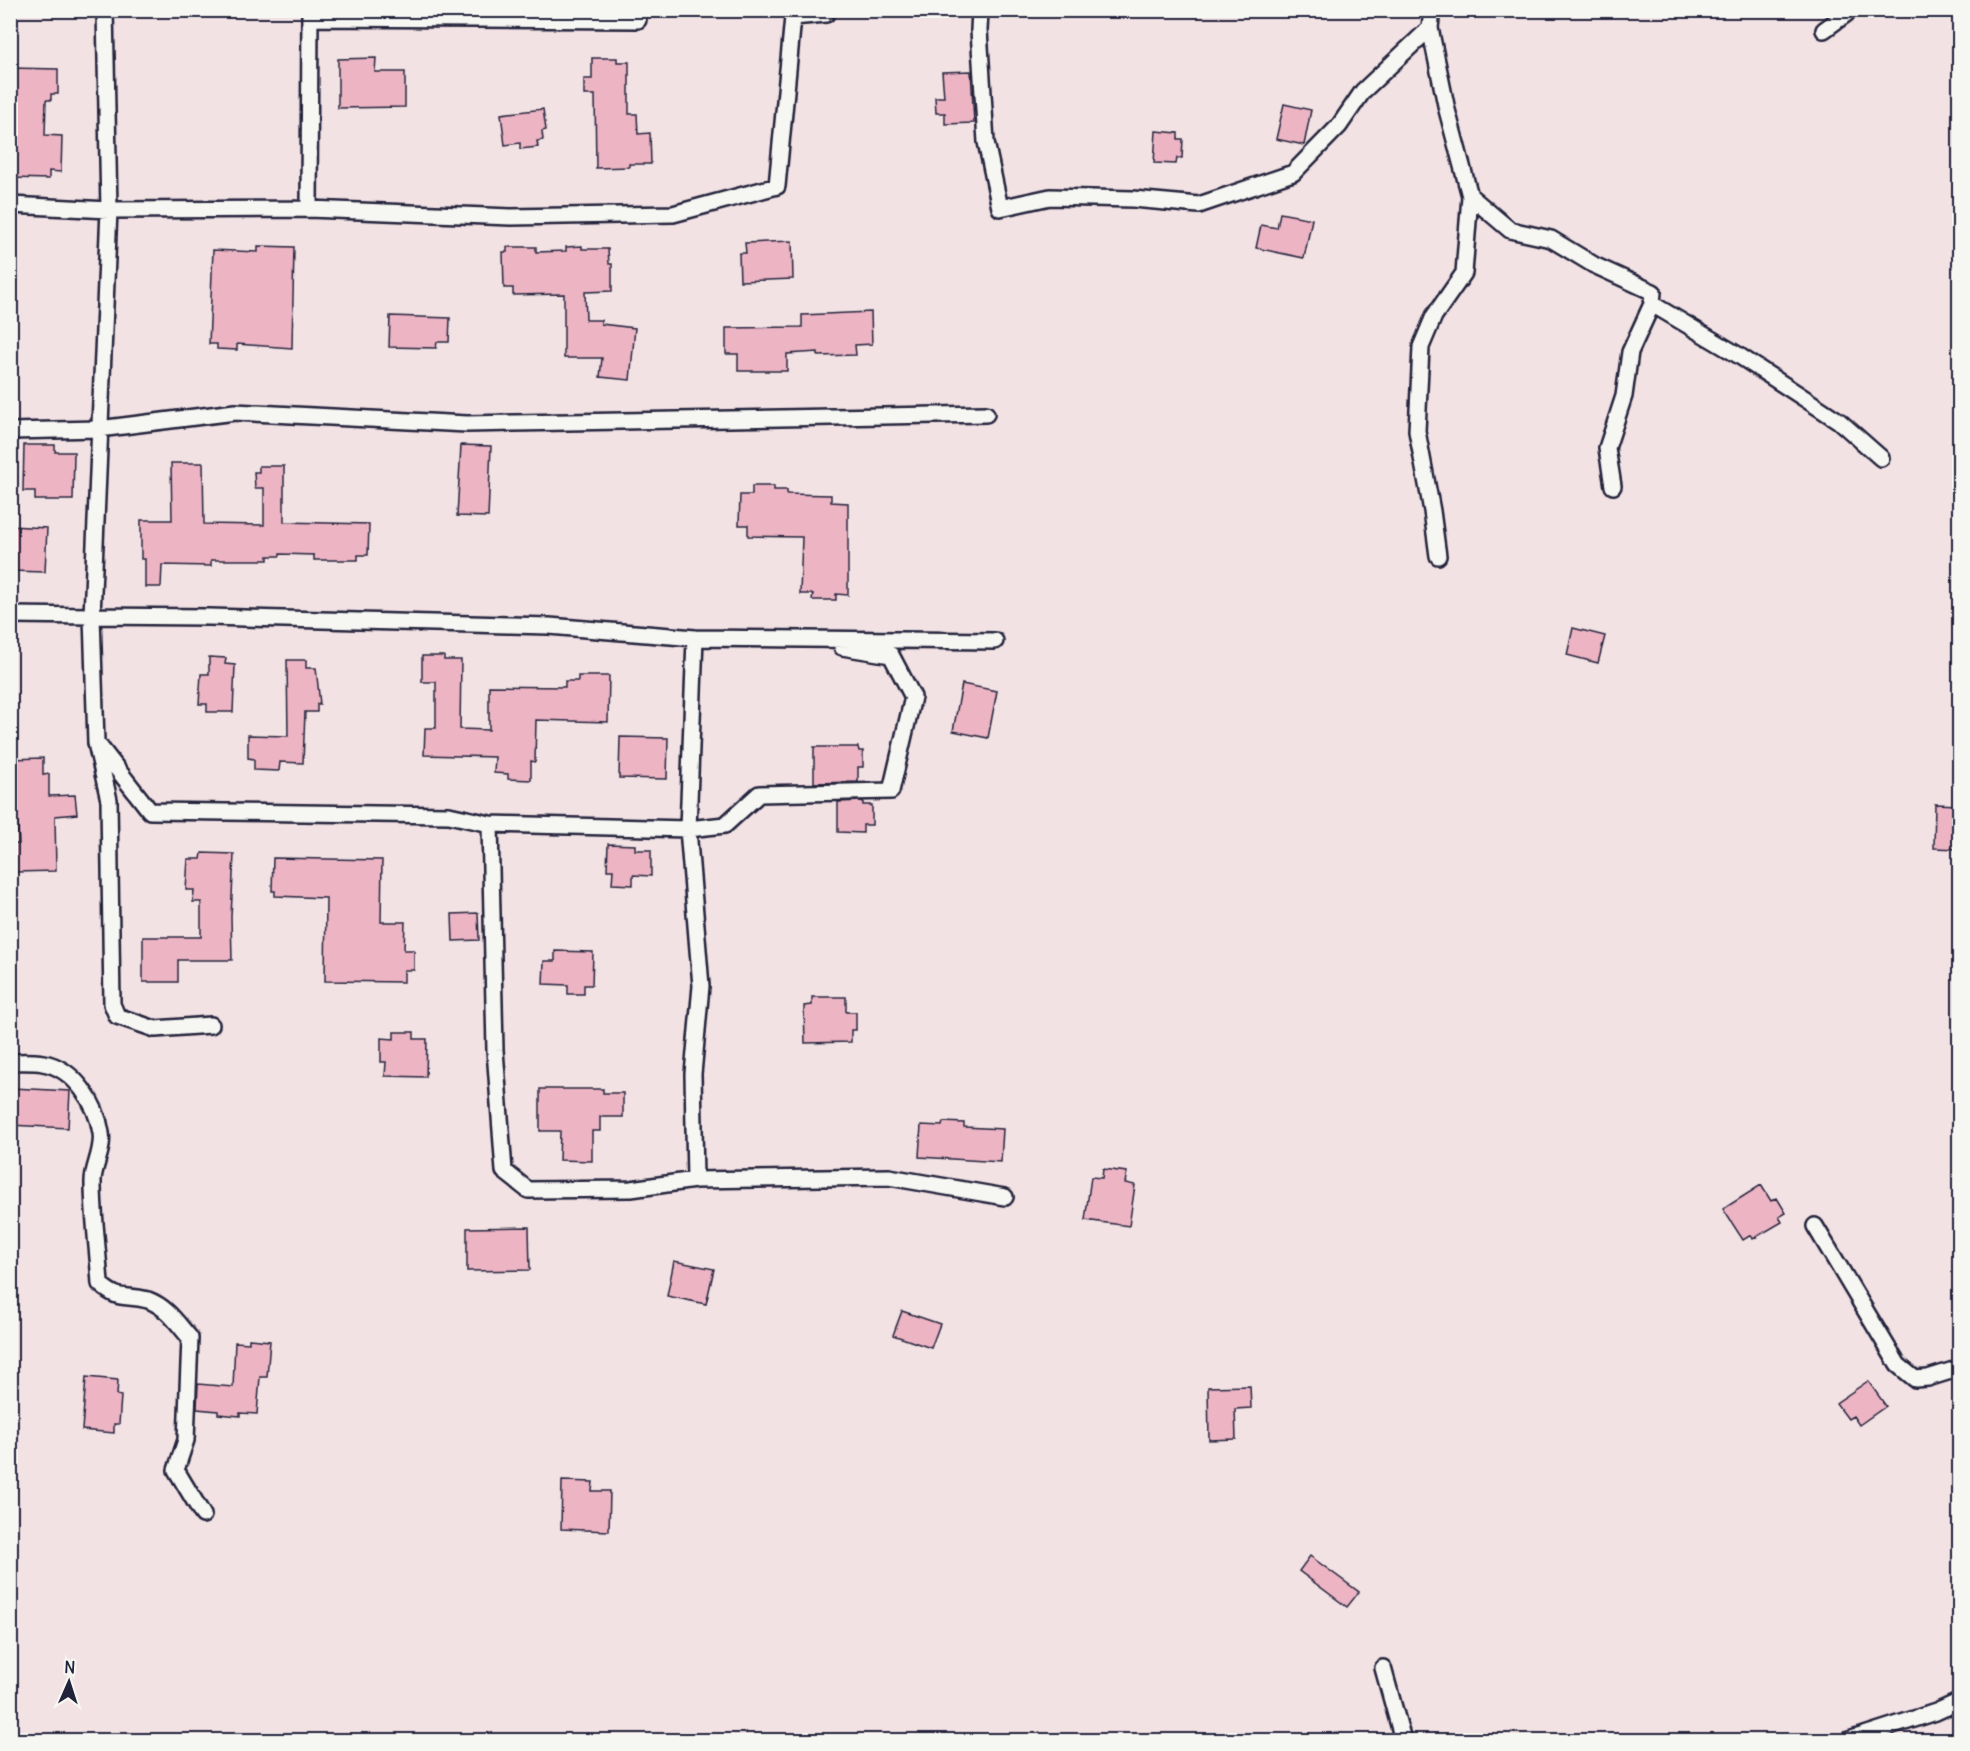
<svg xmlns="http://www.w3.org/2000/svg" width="1970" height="1751" font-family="Delius,sans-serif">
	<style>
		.building { fill: #edb4c4; stroke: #22223b; stroke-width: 1.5 }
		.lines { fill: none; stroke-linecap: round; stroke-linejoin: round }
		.street-casing { stroke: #22223b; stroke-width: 20 }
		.street { stroke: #f6f6f2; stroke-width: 15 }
	</style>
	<rect width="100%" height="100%" fill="#f3e2e4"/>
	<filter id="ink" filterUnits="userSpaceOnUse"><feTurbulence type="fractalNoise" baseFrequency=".0167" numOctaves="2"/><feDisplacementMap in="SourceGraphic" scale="12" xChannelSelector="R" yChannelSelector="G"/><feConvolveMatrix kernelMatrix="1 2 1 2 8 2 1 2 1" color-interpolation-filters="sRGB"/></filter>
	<g filter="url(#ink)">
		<!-- building -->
		<path class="building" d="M376 58 375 72H405V107L338 108V59Z
			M592 58H617V62H629V114H637L638 134 650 133 651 164H629V167L596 168 595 95H584V79H592Z
			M10 68 58 69V94H51V100H46L45 135 62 136 61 172 49 171V179L11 178Z
			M971 71 974 123 945 124V113H936L935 97H944L942 72Z
			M1284 104 1311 110 1304 145 1276 139Z
			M543 109 546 130 542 131 543 140 537 141 538 147 520 149V143L505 145 501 114Z
			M1156 131 1178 133V139H1183L1182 158H1177L1176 164 1154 163Z
			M1280 213 1312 219 1304 258 1256 248 1261 225 1277 228Z
			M792 241 793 279 740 281 739 253H746L745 243Z
			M258 246 294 247 292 348 237 344V350L217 349V344H209L213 250 258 252Z
			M582 246V249H608L609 264H612V291L585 292 586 320H601V324L635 328 630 380 600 377 602 358H564V294L513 295V288H504L503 252H507V247H536V252L566 251V247Z
			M871 312 872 344 855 345 856 355 818 356V352L787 354V371H738V354H726V328L802 327V315Z
			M390 316 450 318 449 342H437L436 348 389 347Z
			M24 445H55V452H74L73 500H35V491H23Z
			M461 445 491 446 488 517 457 516Z
			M171 463H203L204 524 264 525V488H255L254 472H259V466H284V522L369 524 368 555H358V560H314V555L280 554V556H268V560H211V566L162 565 161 587H145V559H141V520H172Z
			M752 486H774V490H787V494L831 495V502L848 503V595L836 594V600H812L813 594H800L802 537 748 536V525H739L740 495H752Z
			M10 526 47 528 45 572 10 571Z
			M1573 628 1605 636 1598 663 1567 655Z
			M422 656H444V660H461L460 729 489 730V686L565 687V681H578V676H609L608 722 536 720 535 762 531 761V780L508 779V774L494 773 495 757 424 755 425 728H436V682H422Z
			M209 657 226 658 225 664 235 665 233 712H207V704H199L201 674H209Z
			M287 660H306V668H316L320 704H317V712H305L303 763 280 762 279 771 254 770V759L248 758V735L288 736Z
			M962 684 997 691 988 738 953 731Z
			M620 737 668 738 667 779 619 778Z
			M814 747H858L859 751H863V767H858V782L814 783Z
			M43 758V775L49 774V796L75 795 77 814 55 816 56 871 15 872V844H19L15 785H10V759Z
			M863 801V805H872V825H863V833L838 832V802Z
			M1935 804 1959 805V849L1934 848Z
			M608 844 635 845V850H651V876L633 875V885L612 884 613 870H607Z
			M202 853 234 854 231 917 232 960H178V982H143V937H201V902H193L194 890H186L188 859H201Z
			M273 858 382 860 381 922H405L404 950H414V970H404V982L325 981 326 898 275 896V891H272Z
			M478 913 479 940 453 941 452 914Z
			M555 951 593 952 592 985H584V994H568V985L543 984 544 961H555Z
			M812 997H846V1012H856V1030H851V1042L805 1043 804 1006 812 1005Z
			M394 1032H414V1039H427L426 1077 385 1076 386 1062H381V1038L394 1039Z
			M12 1088 70 1091 68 1128 10 1125Z
			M540 1089H603V1093H623V1117H600V1131H592V1161L559 1160 560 1131H540Z
			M943 1122 964 1123V1127L1003 1129 1001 1162 919 1157 921 1125 942 1126Z
			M1103 1169 1127 1172 1125 1183 1135 1185 1129 1226 1085 1220 1091 1177 1102 1178Z
			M1761 1185 1771 1201 1777 1198 1786 1213 1779 1217 1782 1222 1753 1239 1751 1235 1743 1240 1723 1209Z
			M529 1227 530 1270 467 1271V1228Z
			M674 1261 714 1269 706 1304 667 1296Z
			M902 1311 940 1324 931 1348 893 1335Z
			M249 1339 270 1341 267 1377H260L257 1414 240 1413V1416L218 1414V1411L197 1409 198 1384 233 1387 235 1342 249 1343Z
			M86 1377 118 1380 117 1395 121 1396 119 1424H114V1433L82 1430Z
			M1868 1381 1886 1406 1859 1425 1853 1416 1848 1419 1836 1403Z
			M1250 1386 1251 1408 1235 1409 1236 1439 1209 1440 1208 1387Z
			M562 1481 593 1482 592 1491H610L609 1531 561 1529Z
			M1310 1556 1359 1592 1347 1607 1299 1571Z"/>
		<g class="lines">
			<defs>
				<path id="street" d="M980 10 979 30 986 142 1000 208 1050 197 1133 199 1199 205 1293 173 1339 126 1363 91 1430 28
					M1432 10 1430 28 1447 110 1470 196 1510 230 1551 239 1594 265 1653 292 1652 304 1630 352 1624 396 1607 448 1613 486
					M310 18 638 20
					M1824 30 1846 14 1848 10
					M10 205 109 210 309 209 511 217 673 214 777 186 793 17 826 14V10
					M309 209 310 10
					M1652 304 1738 355 1839 421 1881 458
					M10 431 99 429 235 412 467 424 986 414
					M1438 556 1432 511 1417 431 1421 347 1434 316 1464 273 1470 196
					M10 615 92 616 109 210 105 10
					M695 638 688 829 701 986 693 1074 695 1180
					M100 747 150 811 449 815 490 824 688 829 725 825 759 794 891 791 913 697 891 655 842 647
					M490 824 495 1050 504 1171 528 1190 631 1189 695 1180 889 1177 1005 1197
					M211 1025 155 1029 117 1016 112 1004 109 800 96 743 92 616 209 617 549 626 695 638 995 641
					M10 1062C21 1062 32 1061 43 1063 74 1068 97 1104 101 1133 104 1151 92 1168 93 1183 93 1216 98 1250 100 1284 121 1303 125 1293 148 1300 167 1307 177 1323 190 1338L186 1440 176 1470 203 1515
					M1815 1226 1898 1365 1915 1379 1928 1378 1960 1368
					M1383 1668 1403 1740
					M1849 1740 1936 1712 1960 1701"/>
			</defs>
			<!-- street casing -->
			<use href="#street" class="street-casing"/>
			<!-- street -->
			<use href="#street" class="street"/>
		</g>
	</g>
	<!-- margin -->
	<rect width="1970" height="1751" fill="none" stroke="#f6f6f2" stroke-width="36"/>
	<rect x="18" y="18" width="1934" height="1715" fill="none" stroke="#22223b" stroke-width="2" filter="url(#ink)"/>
	<!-- north arrow -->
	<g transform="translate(69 1682) rotate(3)" stroke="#f6f6f2" stroke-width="4.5" paint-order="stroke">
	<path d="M0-4.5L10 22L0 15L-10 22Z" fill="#22223b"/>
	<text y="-9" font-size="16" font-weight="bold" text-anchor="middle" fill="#22223b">N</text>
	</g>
</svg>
